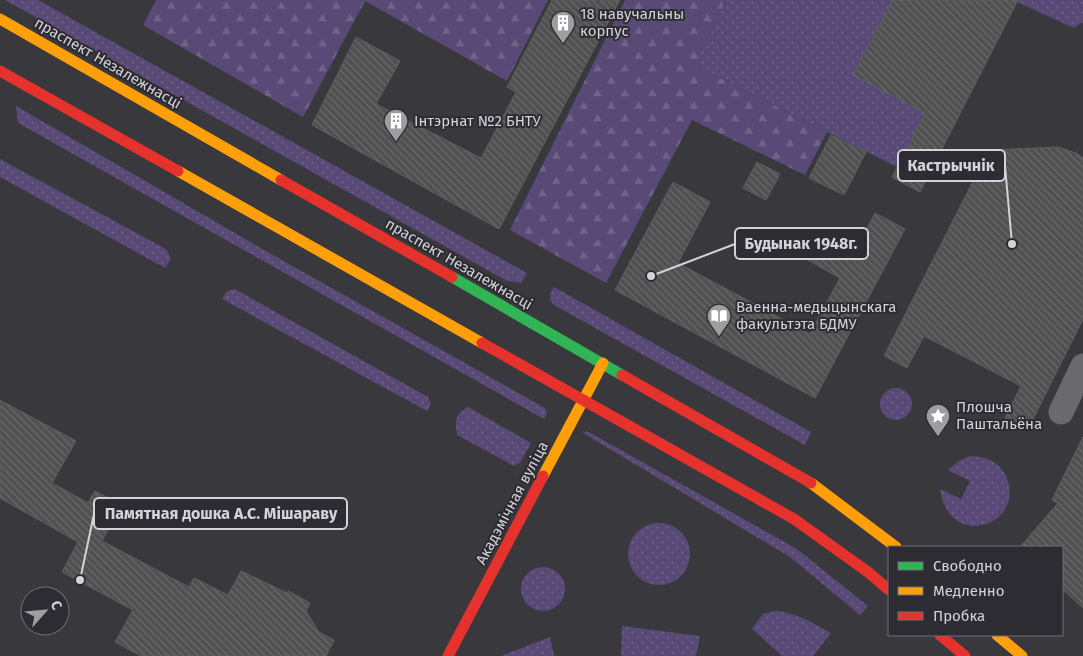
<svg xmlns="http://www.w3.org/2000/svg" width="1083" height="656" font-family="'Fira Sans',sans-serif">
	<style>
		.grass { fill: url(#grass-dots) }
		.forest { fill: url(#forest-firs) }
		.building { fill: url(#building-back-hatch); stroke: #5f5d5e }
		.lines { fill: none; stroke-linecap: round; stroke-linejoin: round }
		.street { stroke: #6a696c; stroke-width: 25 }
		.fast { stroke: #30b455; stroke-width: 11 }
		.slow { stroke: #ff9f0a; stroke-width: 11 }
		.jam { stroke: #e5322d; stroke-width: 11 }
		.labels { text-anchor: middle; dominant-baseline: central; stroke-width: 4; stroke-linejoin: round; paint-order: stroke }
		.poi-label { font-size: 15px; fill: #d4d3d8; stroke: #2e2c33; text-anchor: start }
		.street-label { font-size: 15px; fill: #d4d3d8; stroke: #2e2c33 }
		.leader { fill: none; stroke: #d4d3d8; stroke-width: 2 }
		.callout-dot { fill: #d4d3d8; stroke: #2e2c33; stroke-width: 2 }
		.callout { fill: #2e2c33; stroke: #d4d3d8; stroke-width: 2 }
		.callout-label { font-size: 16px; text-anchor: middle; font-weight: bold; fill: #d4d3d8 }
	</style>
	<defs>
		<pattern id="grass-dots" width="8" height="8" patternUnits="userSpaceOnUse" patternTransform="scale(1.25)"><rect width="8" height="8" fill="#594976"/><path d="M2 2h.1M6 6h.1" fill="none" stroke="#706289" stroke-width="1.8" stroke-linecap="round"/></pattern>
		<pattern id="forest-firs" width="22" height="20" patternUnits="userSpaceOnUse" patternTransform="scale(1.25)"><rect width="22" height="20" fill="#594976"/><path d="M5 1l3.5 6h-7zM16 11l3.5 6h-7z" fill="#706289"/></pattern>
		<pattern id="building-back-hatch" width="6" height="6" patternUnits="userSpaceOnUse" patternTransform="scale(1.25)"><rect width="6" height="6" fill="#515050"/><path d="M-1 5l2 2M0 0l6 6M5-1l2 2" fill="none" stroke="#696868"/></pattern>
	</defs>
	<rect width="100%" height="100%" fill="#39383c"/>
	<!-- grass -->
	<path class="grass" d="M5 0H38L527 273 521 283 507 281Z
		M726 0H983L897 167 694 65Z
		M1013 0H1083V22L1074 28Z
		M16 106 264 250 545 408 547 413 544 419 18 123Z
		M0 159 166 249 171 259 165 268 0 177Z
		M554 287 811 432 805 445 554 305C548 298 549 295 554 287Z
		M235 289 428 397 431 404 427 411 222 299 227 291Z
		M880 404a16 16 0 1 1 32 0a16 16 0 1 1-32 0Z
		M468 407 531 443 520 463 514 466 457 435C455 421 455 414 468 407Z
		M587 431 797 549 868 606 860 615 790 557 583 433Z
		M971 456C986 457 999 461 1006 476 1028 524 949 553 940 489L961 499 970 481 948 470 960 460Z
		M628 554a31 31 0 1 1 62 0a31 31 0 1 1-62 0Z
		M521 589a22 22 0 1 1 44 0a22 22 0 1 1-44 0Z
		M776 611C797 613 813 623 831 633L813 656H782L752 629 763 614Z
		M622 626 700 636 696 656H621Z
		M550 637 554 656H501Z"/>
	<!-- forest -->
	<path class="forest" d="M156 0H548L507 81 365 1 303 117 143 25Z
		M625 0H726L694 65 827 132 805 175 692 120 606 283 510 230Z"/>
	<!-- building -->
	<path class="building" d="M552 0H620L499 229 312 125 356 37 400 61 376 104 481 158 516 92 507 87Z
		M893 0H1018L920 192 892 177 925 113 853 75Z
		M831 135 866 152 844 195 809 178Z
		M1058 147 1076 153 1083 158V319L1028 429 1005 418 1021 386 924 336 907 368 884 356 989 150Z
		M757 162 780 174 766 200 743 188Z
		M673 182 710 202 678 263 810 334 840 278 806 259 823 227 858 246 875 213 905 229 815 398 615 290Z
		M0 400 76 441 52 483 88 503 95 491 121 505 102 541 189 587 194 578 228 595 241 571 287 593 288 591 310 603 306 611 319 632 334 640 326 656H141L115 642 133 610 62 572 78 542 0 498Z
		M1083 437V608L1062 589V547H1020L1058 503 1052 500Z"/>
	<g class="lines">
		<!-- street -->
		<path class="street" d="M1061 412 1083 366"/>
		<!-- fast -->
		<path class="fast" d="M452 277 622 375"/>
		<!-- slow -->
		<path class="slow" d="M0 19 281 180
			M178 171 482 343
			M543 476 603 363
			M811 483 896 547
			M997 635 1022 656"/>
		<!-- jam -->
		<path class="jam" d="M0 71 178 171
			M281 180 452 277
			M482 343 794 519 868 572 889 590
			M622 375 811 483
			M940 635 965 656
			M448 656 543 476"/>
	</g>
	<!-- icons -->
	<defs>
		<symbol id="building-pin" viewBox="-11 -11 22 30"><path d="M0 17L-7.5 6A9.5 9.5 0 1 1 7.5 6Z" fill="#9e9da1" stroke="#2e2c33"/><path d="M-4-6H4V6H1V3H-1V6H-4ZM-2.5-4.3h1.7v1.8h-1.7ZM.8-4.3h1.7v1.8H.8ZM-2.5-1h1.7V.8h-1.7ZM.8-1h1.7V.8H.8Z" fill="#fff"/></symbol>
		<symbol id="library-pin" viewBox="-11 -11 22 30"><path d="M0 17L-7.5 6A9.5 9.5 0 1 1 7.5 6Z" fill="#9e9da1" stroke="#2e2c33"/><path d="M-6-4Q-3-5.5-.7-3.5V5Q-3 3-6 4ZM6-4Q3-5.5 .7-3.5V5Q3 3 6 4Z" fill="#fff"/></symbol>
		<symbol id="sight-pin" viewBox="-11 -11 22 30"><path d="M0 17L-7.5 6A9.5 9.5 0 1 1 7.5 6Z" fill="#9e9da1" stroke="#2e2c33"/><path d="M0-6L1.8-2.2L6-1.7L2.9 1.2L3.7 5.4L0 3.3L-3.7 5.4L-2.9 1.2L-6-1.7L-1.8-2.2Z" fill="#fff"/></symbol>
	</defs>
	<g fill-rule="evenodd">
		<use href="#building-pin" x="549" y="9" width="28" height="38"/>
		<use href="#building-pin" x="382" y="107" width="28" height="38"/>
		<use href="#library-pin" x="705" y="302" width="28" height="38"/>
		<use href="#sight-pin" x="924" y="402" width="28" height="38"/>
	</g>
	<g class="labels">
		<!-- poi labels -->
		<g class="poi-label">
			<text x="580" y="14">18 навучальны<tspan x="580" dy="17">корпус</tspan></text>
			<text x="414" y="121">Інтэрнат №2 БНТУ</text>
			<text x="736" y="307">Ваенна-медыцынскага<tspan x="736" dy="17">факультэта БДМУ</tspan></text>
			<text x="956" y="407">Плошча<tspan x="956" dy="17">Паштальёна</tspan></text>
		</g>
		<!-- street labels -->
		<g class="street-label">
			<text transform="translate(108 63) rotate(30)">праспект Незалежнасці</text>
			<text transform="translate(459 264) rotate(30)">праспект Незалежнасці</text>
			<text transform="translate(512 503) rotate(-62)">Акадэмічная вуліца</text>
		</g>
	</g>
	<!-- callouts -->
	<path class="leader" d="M1012 244L1005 166M651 276L735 244M80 580L94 514"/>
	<g class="callout-dot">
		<circle cx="1012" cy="244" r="5"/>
		<circle cx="651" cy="276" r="5"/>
		<circle cx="80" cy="580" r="5"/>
	</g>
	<g class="callout">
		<rect x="898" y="150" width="107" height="31" rx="5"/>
		<rect x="735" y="228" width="133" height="31" rx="5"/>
		<rect x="94" y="498" width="253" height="31" rx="5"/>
	</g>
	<g class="callout-label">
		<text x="951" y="171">Кастрычнік</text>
		<text x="801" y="249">Будынак 1948г.</text>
		<text x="221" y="519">Памятная дошка А.С. Мішараву</text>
	</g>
	<!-- legend -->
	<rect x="888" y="546" width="175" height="90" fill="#2e2c33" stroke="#706f75"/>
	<rect x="898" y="562" width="25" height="8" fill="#30b455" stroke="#706f75"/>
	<text x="933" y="571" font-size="15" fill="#d4d3d8">Свободно</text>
	<rect x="898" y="587" width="25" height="8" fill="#ff9f0a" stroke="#706f75"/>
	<text x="933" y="596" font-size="15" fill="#d4d3d8">Медленно</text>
	<rect x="898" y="612" width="25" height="8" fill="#e5322d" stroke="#706f75"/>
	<text x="933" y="621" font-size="15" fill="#d4d3d8">Пробка</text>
	<!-- north arrow -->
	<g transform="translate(45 611) rotate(63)"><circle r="24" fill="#2e2c33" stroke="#706f75"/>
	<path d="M0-4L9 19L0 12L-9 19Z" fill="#9e9da1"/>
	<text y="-8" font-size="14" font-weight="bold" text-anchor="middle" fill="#d4d3d8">С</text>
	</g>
</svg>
